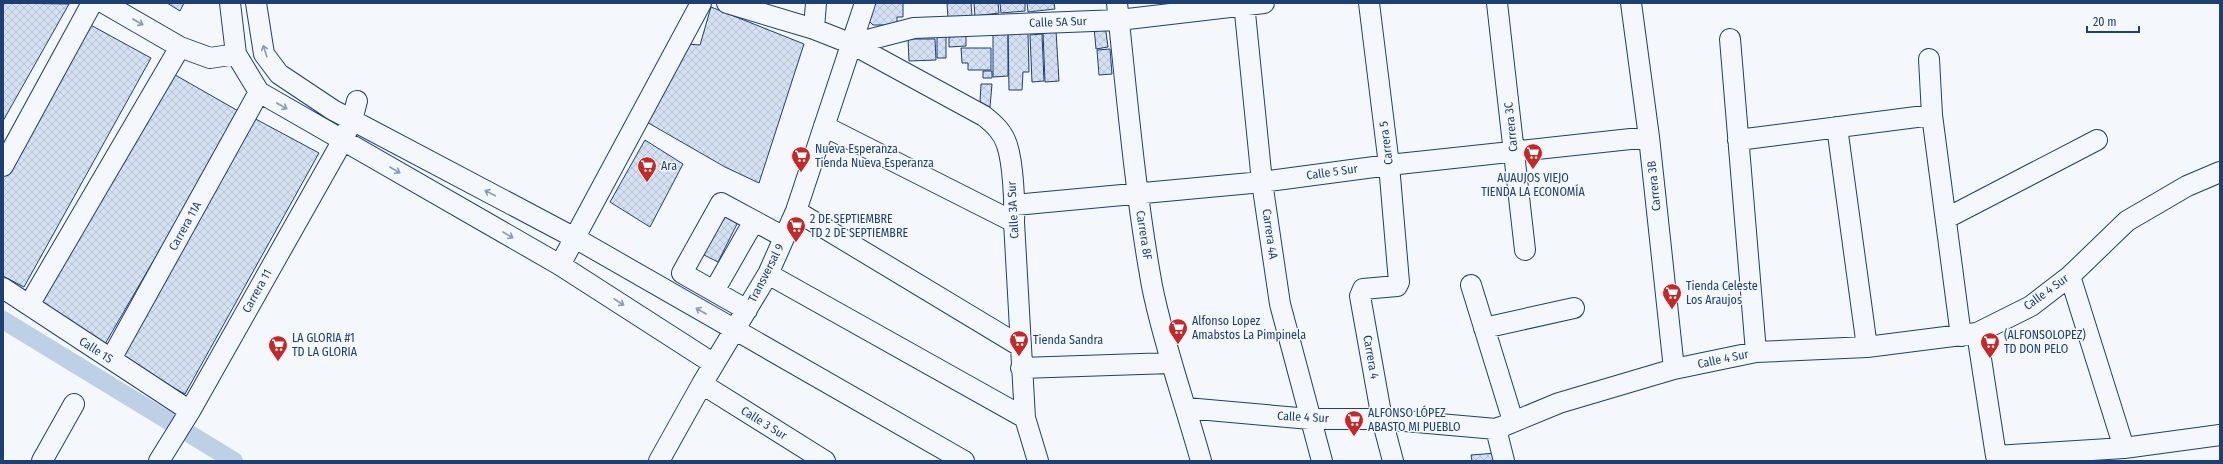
<svg xmlns="http://www.w3.org/2000/svg" width="2223" height="464" font-family="'Fira Sans Condensed',sans-serif">
	<style>
		.lines { fill: none; stroke-linecap: round; stroke-linejoin: round }
		.canal { stroke: #bed0e5; stroke-width: 18 }
		.building { fill: url(#building-cross-hatch); stroke: #1d3f73 }
		.minor-casing { stroke: #1d3f73; stroke-width: 22 }
		.minor { stroke: #f4f7fb; stroke-width: 20 }
		.oneway { stroke: #889bb7 }
		.labels { text-anchor: middle; dominant-baseline: central; stroke-width: 3; stroke-linejoin: round; paint-order: stroke }
		.street-label { font-size: 12px; fill: #1d3f73; stroke: #f4f7fb }
		.poi-label { font-size: 12px; fill: #1d3f73; stroke: #f4f7fb; text-anchor: start }
	</style>
	<defs>
		<pattern id="building-cross-hatch" width="8" height="8" patternUnits="userSpaceOnUse"><rect width="8" height="8" fill="#d5e0f0"/><path d="M0 0l8 8M0 8l8-8" fill="none" stroke="#b6c1d1"/></pattern>
	</defs>
	<rect width="100%" height="100%" fill="#f4f7fb"/>
	<g class="lines">
		<!-- canal -->
		<path class="canal" d="M3 320 234 461"/>
	</g>
	<!-- building -->
	<path class="building" d="M3 3 69 4 3 121Z
		M167 3H184L180 11Z
		M873 3H903V17H897V25H873L868 20Z
		M947 3H971L972 16 948 18Z
		M974 3H998L999 13 975 16Z
		M1000 3H1025V11L1001 13Z
		M1027 3H1054L1055 9 1028 12Z
		M711 7 804 44 759 183 725 167 645 121 687 44 700 45Z
		M87 23 151 58 24 287 3 276V174Z
		M1105 25 1108 47 1096 49 1094 27Z
		M1056 31 1059 81 1045 82 1043 32Z
		M1008 33V76L993 77V34Z
		M1008 33H1028L1029 72H1023L1022 90H1009Z
		M1042 34 1044 81 1032 82 1030 35Z
		M937 36H946V58H937Z
		M966 36V46L949 47V37Z
		M908 39H935L936 60 909 61Z
		M961 48H991V70H968V63H962Z
		M1110 49 1112 74 1099 75 1097 50Z
		M983 71H992V78H983Z
		M170 72 240 112 105 344 35 304Z
		M981 84H992L990 107 980 102Z
		M250 116 319 153 185 394 116 356Z
		M645 140 683 164 650 227 610 202Z
		M722 213 738 222 718 262 702 254Z
		M1497 453V461H1472L1471 455Z"/>
	<g class="lines">
		<defs>
			<path id="minor" d="M104 3 180 47 210 58 236 54
				M230 3 236 54 259 92 560 265 714 364
				M256 3 264 54 279 74 333 110 575 238 964 461
				M727 3 814 29 852 44 984 116C994 124 1003 132 1007 145 1013 163 1015 203 1014 222L1025 418 1038 461
				M1117 3C1127 97 1135 192 1152 286 1164 346 1185 403 1201 461
				M1244 3 1262 182 1280 304 1322 461
				M1369 3 1389 165 1399 282 1397 286 1363 289 1360 296 1382 419 1393 461
				M1497 3 1525 250
				M1631 3 1649 137 1674 369
				M814 29 816 3
				M1730 39 1756 352
				M852 44 914 28 1119 20 1264 3
				M1929 59 1932 115 1961 336
				M824 126 1014 222
				M1837 127 1867 347
				M1738 140 1932 115
				M3 166 92 3
				M1015 205 1262 182 1389 165 1649 137
				M796 211 1020 346
				M1947 218 2097 140
				M560 265 701 3
				M768 274 1025 418
				M2070 276 2124 448
				M1471 285 1513 421
				M3 288 190 411
				M714 291 754 221
				M29 305 180 47
				M747 310 682 273 721 203 784 237
				M1484 328 1574 308
				M1977 333 1996 456 2124 448 2220 435
				M111 359 259 92
				M1021 368 1171 363
				M702 384 825 461
				M1186 408 1310 419H1382L1496 429 1559 403 1674 369 1756 352 1867 347 1977 333 2031 306 2070 276 2127 221 2187 186 2220 172
				M1496 429 1504 461
				M42 461 74 404
				M159 461 190 411 343 140 352 120 357 101
				M659 461 702 384 768 274 796 211 865 3"/>
		</defs>
		<!-- minor casing -->
		<use href="#minor" class="minor-casing"/>
		<!-- minor -->
		<use href="#minor" class="minor"/>
	</g>
	<!-- one-way arrows -->
	<defs><path id="oneway-shaft" d="M-6 0H5M1.5-3L5.5 0L1.5 3" fill="none" stroke-width="1.6" stroke-linecap="round" stroke-linejoin="round"/></defs>
	<g class="oneway">
		<use href="#oneway-shaft" transform="translate(138 22) rotate(30)"/>
		<use href="#oneway-shaft" transform="translate(265 51) rotate(-108)"/>
		<use href="#oneway-shaft" transform="translate(282 106) rotate(30)"/>
		<use href="#oneway-shaft" transform="translate(395 170) rotate(30)"/>
		<use href="#oneway-shaft" transform="translate(490 193) rotate(-152)"/>
		<use href="#oneway-shaft" transform="translate(508 235) rotate(30)"/>
		<use href="#oneway-shaft" transform="translate(619 302) rotate(33)"/>
		<use href="#oneway-shaft" transform="translate(701 311) rotate(-150)"/>
	</g>
	<!-- icons -->
	<defs>
		<symbol id="supermarket-pin" viewBox="-11 -11 22 30"><path d="M0 17L-7.5 6A9.5 9.5 0 1 1 7.5 6Z" fill="#c62828" stroke="#f4f7fb"/><path d="M-6-5.5h2.5l.6 2H6L4.5 2H-2.5L-4.4-4H-6ZM-1.5 3.2a1.3 1.3 0 1 0 .1 0ZM3 3.2a1.3 1.3 0 1 0 .1 0Z" fill="#fff"/></symbol>
	</defs>
	<g fill-rule="evenodd">
		<use href="#supermarket-pin" x="1522" y="142" width="22" height="30"/>
		<use href="#supermarket-pin" x="790" y="145" width="22" height="30"/>
		<use href="#supermarket-pin" x="636" y="155" width="22" height="30"/>
		<use href="#supermarket-pin" x="785" y="215" width="22" height="30"/>
		<use href="#supermarket-pin" x="1661" y="282" width="22" height="30"/>
		<use href="#supermarket-pin" x="1167" y="317" width="22" height="30"/>
		<use href="#supermarket-pin" x="1008" y="329" width="22" height="30"/>
		<use href="#supermarket-pin" x="1979" y="331" width="22" height="30"/>
		<use href="#supermarket-pin" x="267" y="334" width="22" height="30"/>
		<use href="#supermarket-pin" x="1343" y="409" width="22" height="30"/>
	</g>
	<g class="labels">
		<!-- street labels -->
		<g class="street-label">
			<text transform="translate(1058 22) rotate(-2)">Calle 5A Sur</text>
			<text transform="translate(1511 127) rotate(-96)">Carrera 3C</text>
			<text transform="translate(1386 143) rotate(-97)">Carrera 5</text>
			<text transform="translate(1332 172) rotate(-8)">Calle 5 Sur</text>
			<text transform="translate(1654 186) rotate(-96)">Carrera 3B</text>
			<text transform="translate(1013 210) rotate(-93)">Calle 3A Sur</text>
			<text transform="translate(185 226) rotate(-61)">Carrera 11A</text>
			<text transform="translate(1270 234) rotate(82)">Carrera 4A</text>
			<text transform="translate(1144 235) rotate(81)">Carrera 8F</text>
			<text transform="translate(766 273) rotate(-63)">Transversal 9</text>
			<text transform="translate(257 291) rotate(-61)">Carrera 11</text>
			<text transform="translate(2046 292) rotate(-36)">Calle 4 Sur</text>
			<text transform="translate(96 350) rotate(33)">Calle 1S</text>
			<text transform="translate(1371 357) rotate(80)">Carrera 4</text>
			<text transform="translate(1723 359) rotate(-12)">Calle 4 Sur</text>
			<text transform="translate(1303 417) rotate(3)">Calle 4 Sur</text>
			<text transform="translate(764 423) rotate(32)">Calle 3 Sur</text>
		</g>
		<!-- poi labels -->
		<g class="poi-label">
			<text x="815" y="149">Nueva Esperanza<tspan x="815" dy="14">Tienda Nueva Esperanza</tspan></text>
			<text x="661" y="166">Ara</text>
			<text x="1533" y="178" text-anchor="middle">AUAUJOS VIEJO<tspan x="1533" dy="14">TIENDA LA ECONOMÍA</tspan></text>
			<text x="810" y="219">2 DE SEPTIEMBRE<tspan x="810" dy="14">TD 2 DE SEPTIEMBRE</tspan></text>
			<text x="1686" y="286">Tienda Celeste<tspan x="1686" dy="14">Los Araujos</tspan></text>
			<text x="1192" y="321">Alfonso Lopez<tspan x="1192" dy="14">Amabstos La Pimpinela</tspan></text>
			<text x="2004" y="335">(ALFONSOLOPEZ)<tspan x="2004" dy="14">TD DON PELO</tspan></text>
			<text x="292" y="338">LA GLORIA #1<tspan x="292" dy="14">TD LA GLORIA</tspan></text>
			<text x="1033" y="340">Tienda Sandra</text>
			<text x="1368" y="413">ALFONSO LÓPEZ<tspan x="1368" dy="14">ABASTO MI PUEBLO</tspan></text>
		</g>
	</g>
	<!-- border -->
	<rect width="2223" height="464" fill="none" stroke="#1d3f73" stroke-width="8"/>
	<!-- scale -->
	<path d="M2087 26v6h52v-6" fill="none" stroke="#1d3f73" stroke-width="2"/>
	<text x="2093" y="26" font-size="12" fill="#1d3f73" stroke="#f4f7fb" stroke-width="3" paint-order="stroke">20 m</text>
</svg>
